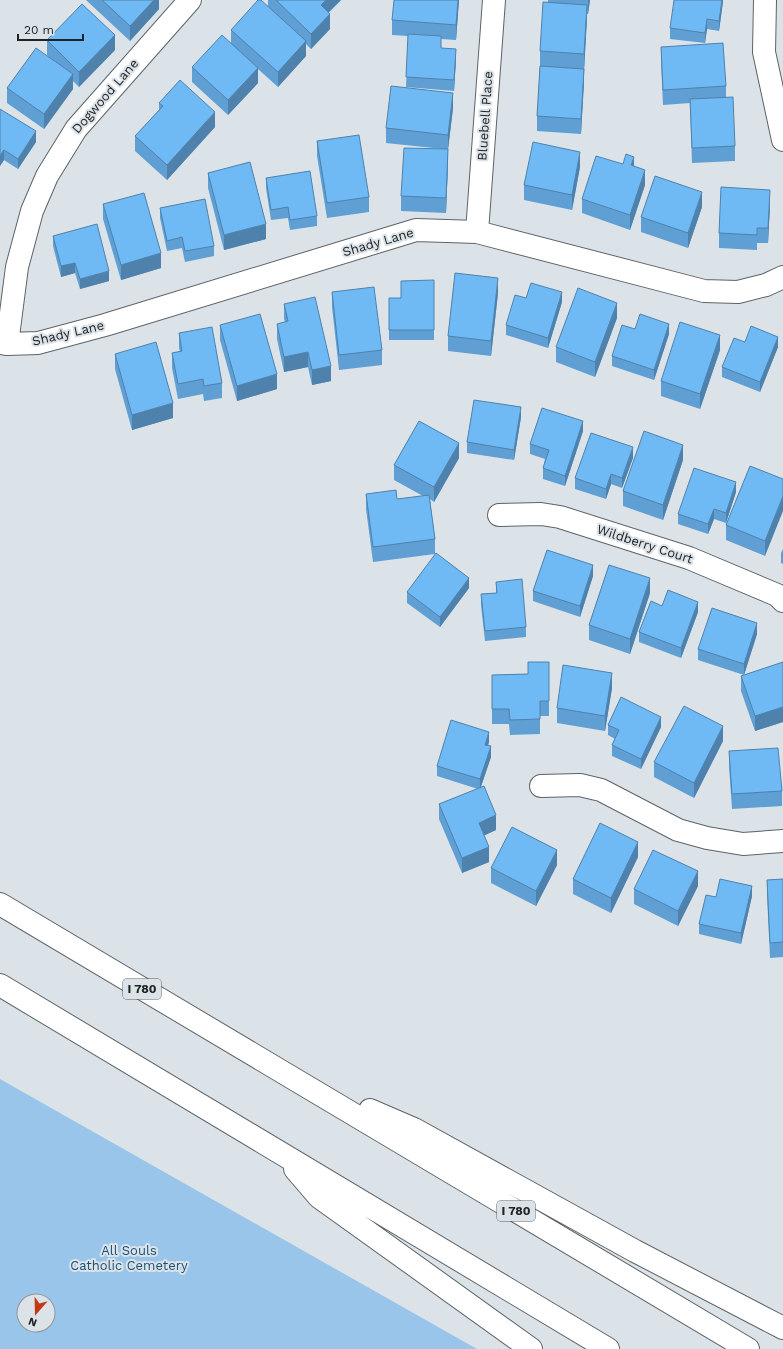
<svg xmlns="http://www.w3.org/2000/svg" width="783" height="1349" font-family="'Work Sans',sans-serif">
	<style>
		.green { fill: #99c5ea; fill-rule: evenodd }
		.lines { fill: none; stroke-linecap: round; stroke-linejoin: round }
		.minor-casing { stroke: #5d6367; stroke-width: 24 }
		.motorway-casing { stroke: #5d6367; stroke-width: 24 }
		.minor { stroke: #fff; stroke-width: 22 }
		.motorway { stroke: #fff; stroke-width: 22 }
		.wall { fill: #5f9fd3 }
		.shaded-wall { fill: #4e82ac }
		.building { fill: #6fb9f5; stroke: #4e82ac }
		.labels { text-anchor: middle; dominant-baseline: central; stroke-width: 4; stroke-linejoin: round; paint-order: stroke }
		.shield { fill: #dce3e8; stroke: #585d60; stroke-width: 1 }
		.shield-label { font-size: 12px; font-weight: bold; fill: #202325 }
		.street-label { font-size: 13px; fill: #202325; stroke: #dce3e8 }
		.park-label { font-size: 13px; fill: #1b5078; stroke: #dce3e8 }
	</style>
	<rect width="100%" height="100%" fill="#dce3e8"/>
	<!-- green -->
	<path class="green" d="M0 1079 477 1349H0ZM24 1301H48V1325H24Z"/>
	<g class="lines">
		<defs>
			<path id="minor" d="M765 0 764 52 783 140
				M477 232 494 0
				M0 343 7 344 38 343 105 325 416 230 477 232 704 291 738 292 766 285 783 277
				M7 344 17 267 32 211 47 176 76 129 190 0
				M499 515 541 514 560 517 689 558 777 595 783 601
				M541 786 580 785 601 790 678 830 707 838 743 844 783 841"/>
			<path id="motorway" d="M0 904 748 1349
				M0 985 608 1349
				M370 1110 414 1129 635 1251 783 1328
				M295 1169 319 1197 531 1349"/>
		</defs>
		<!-- minor casing -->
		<use href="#minor" class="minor-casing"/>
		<!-- motorway casing -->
		<use href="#motorway" class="motorway-casing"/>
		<!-- minor -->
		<use href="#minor" class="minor"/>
		<!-- motorway -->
		<use href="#motorway" class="motorway"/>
	</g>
	<!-- wall -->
	<path class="wall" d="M86 0H159V9L130 41Z
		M268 0H341L329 12 330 29 311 49 306 44V56L278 87 258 69V83L228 115 192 82V67L231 44V30L268 6Z
		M459 0 456 40 441 39V48L456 59 454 91 406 87 408 36 392 35V20Z
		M548 0H590L588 14H587L581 134 537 131V116L540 66V51Z
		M723 0 719 31 707 29 705 43 670 39V28Z
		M47 40 115 50 79 87 73 81V89L44 129 7 103V88L49 57 47 55Z
		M661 47 726 86V97L735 146V161L692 163 690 103 663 105 661 62Z
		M159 103 215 127 167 180 135 151V136L159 110Z
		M453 108 448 149V164L446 213 401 211V196L443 149 386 143V128Z
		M0 109 36 142 18 169 4 160 0 166Z
		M317 141 369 197V212L327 218 317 156Z
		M623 164 634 166 645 185 630 230 582 213V199Z
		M580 167 572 210 524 200V185Z
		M208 173 266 239 224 250 208 188Z
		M266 178 317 216V226L290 230 288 218 271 220 266 188Z
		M103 204 161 268 121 280 103 219Z
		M770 205 768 243H757V250L719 248V233Z
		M702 207 688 248 641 232V217Z
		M160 208 214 246V256L185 262 182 248 167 251 160 218Z
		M53 236 109 281 80 289 75 273 61 277 53 246Z
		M434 280V340H389V298H401Z
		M332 292 382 350V365L339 370 332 307Z
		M498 293 491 356 448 351V336Z
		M562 302 548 348 506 335V325Z
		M284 304 331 381 312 385 308 367 284 372 277 339V324L285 322 284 319Z
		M617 318 595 377 556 362V347Z
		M220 325 277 389 237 401 220 340Z
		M635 329 669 334 654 380 612 366V356Z
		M179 333 222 383V398L204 401 203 394 178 399 172 368V353L180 352 179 348Z
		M745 342 778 347 760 392 722 377V367Z
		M720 350 700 409 661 396V381Z
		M115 354 173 418 132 430 115 369Z
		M521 417 514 460 467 453V442Z
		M583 431 565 486 543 479V468L545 459 530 454V444Z
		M459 458 434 502 430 499 435 539V554L373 562 366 509V494L397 499 423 496 394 480V465Z
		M633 458 622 488 611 484 606 499 575 489V478Z
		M683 460 663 520 623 506V491Z
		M783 479 765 556 726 540V525Z
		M736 492 726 523 714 519 708 534 678 524V514Z
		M783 549V564L781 563V553Z
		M593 576 580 617 533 601V591Z
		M496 582 526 627V637L485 641 481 605V594L496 593Z
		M469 588 440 627 407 603V592Z
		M650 593 630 654 589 640V625Z
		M662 606 698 612 681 658 639 642V632Z
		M757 634 744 675 698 660V649Z
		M549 662V716H540V734L510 735 509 724H492V675L528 674Z
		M783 662V722L755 731 741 691V676Z
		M612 688 605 731 557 723V708Z
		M608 725 661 727 641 769 612 756V745L615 739 608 735Z
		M723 741 694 798 654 777V762Z
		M489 742 488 746 491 757 481 787 496 830 484 835 489 862 462 873 439 819V804L478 789 437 776V766Z
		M729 751 782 791V806L732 809 729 766Z
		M638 857 611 913 573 894V879Z
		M557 865 536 906 491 883V868Z
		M783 879V957L770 958 767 895V880Z
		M698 886 678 926 634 904V889Z
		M752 896 741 944 699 934V924L716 897Z"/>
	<!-- shaded-wall -->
	<path class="shaded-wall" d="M154 0H159V9L130 41V26Z
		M326 0H341L321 20V5Z
		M458 0H459L456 40V25Z
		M588 0H590L588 14Z
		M722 0H723V2L719 31V21Z
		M587 5V20L584 69V54Z
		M330 14V29L311 49V34Z
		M707 19V29L705 43V33Z
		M115 35V50L79 87V72Z
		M306 41V56L278 87V72Z
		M456 49V59L454 91V80Z
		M258 68V83L228 115V100Z
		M584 69V84L581 134V119Z
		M73 74V89L44 129V114Z
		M453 93V108L448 150V135Z
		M215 112V127L167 180V165Z
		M36 131V142L18 169V159Z
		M448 149V164L446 213V198Z
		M4 150V160L0 166V156Z
		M580 152V167L572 210V195Z
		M634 157V172L631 165Z
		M645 170V185L630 230V215Z
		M770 190V205L768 243V228Z
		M702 192V207L688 248V233Z
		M266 224V239L224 250V235Z
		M161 253V268L121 280V265Z
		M75 263V273L61 277V266Z
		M109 271V281L80 289V279Z
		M498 278V293L491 356V341Z
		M562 292V302L548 348V338Z
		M617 303V318L595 377V362Z
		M669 324V334L654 380V370Z
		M720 335V350L700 409V394Z
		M778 337V347L760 392V382Z
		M308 352V367L284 372V357Z
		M331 366V381L312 385V370Z
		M277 374V389L237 401V386Z
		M173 403V418L132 430V415Z
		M521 407V417L514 460V450Z
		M583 421V431L565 486V476Z
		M459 443V458L434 502V487Z
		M683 445V460L663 520V505Z
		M633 447V458L622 488V478Z
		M611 474V484L606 499V489Z
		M736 482V492L726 523V513Z
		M783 496V511L765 556V541Z
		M714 509V519L708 534V524Z
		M593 565V576L580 617V606Z
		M469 578V588L440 627V617Z
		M650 578V593L630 654V639Z
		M698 602V612L681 658V648Z
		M757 623V634L744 675V664Z
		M612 673V688L605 731V716Z
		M783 707V722L755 731V716Z
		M661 717V727L641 769V759Z
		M723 726V741L694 798V783Z
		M489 732V742L485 755V745Z
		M491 746V757L480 789V779Z
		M496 815V830L479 838V823Z
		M638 842V857L611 913V898Z
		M489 847V862L462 873V858Z
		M557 850V865L536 906V891Z
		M698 871V886L678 926V911Z
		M752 886V896L741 944V933Z"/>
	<!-- building -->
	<path class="building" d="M102 0H154L130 26Z
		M258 0H261L306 41 278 72 231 30Z
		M276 0H326L321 5 330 14 311 34Z
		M394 0H458L456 25 392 20Z
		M674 0H722L719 21 707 19 705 33 670 28Z
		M543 2 587 5 584 54 540 51Z
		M82 4 115 35 79 72 47 40Z
		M408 34 441 36V48L456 49 454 80 406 77Z
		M222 35 258 68 228 100 192 67Z
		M723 43 726 86 663 90 661 47Z
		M36 48 73 74 44 114 7 88Z
		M540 66 584 69 581 119 537 116Z
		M180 80 215 112 167 165 135 136 163 106 159 103Z
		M391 86 453 93 448 135 386 128Z
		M733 97 735 146 692 148 690 99Z
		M0 109 36 131 18 159 4 150 0 156Z
		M359 135 369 197 327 203 317 141Z
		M533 142 580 152 572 195 524 185Z
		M404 148 448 149 446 198 401 196Z
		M626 154 634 157 631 165 645 170 630 215 582 199 596 156 623 164Z
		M250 162 266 224 224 235 208 173Z
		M310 171 317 216 290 220 288 207 271 210 266 178Z
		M655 176 702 192 688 233 641 217Z
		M721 187 770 190 768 228H757V235L719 233Z
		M144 193 161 253 121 265 103 204Z
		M205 199 214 246 185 251 182 237 167 241 160 208Z
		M97 224 109 271 80 279 75 263 61 266 53 236Z
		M455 273 498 278 491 341 448 336Z
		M434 280V330H389V298H401V281Z
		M531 283 562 292 548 338 506 325 515 295 526 298Z
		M374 287 382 350 339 355 332 292Z
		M578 288 617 303 595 362 556 347Z
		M315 297 331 366 312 370 308 352 284 357 277 324 288 321 284 304Z
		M260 314 277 374 237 386 220 325Z
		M640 314 669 324 654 370 612 356 622 325 635 329Z
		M680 322 720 335 700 394 661 381Z
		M751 326 778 337 760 382 722 367 734 338 745 342Z
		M212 327 222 383 204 386 203 379 178 384 172 353 182 351 179 333Z
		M156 342 173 403 132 415 115 354Z
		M474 400 521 407 514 450 467 442Z
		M542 408 583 421 565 476 543 468 549 450 530 444Z
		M419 421 459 443 434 487 394 465Z
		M644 431 683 445 663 505 623 491Z
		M591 433 633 447 622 478 611 474 606 489 575 478Z
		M750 466 783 479V496L765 541 726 525Z
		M694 468 736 482 726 513 714 509 708 524 678 514Z
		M396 490 397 499 429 495 435 539 373 547 366 494Z
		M547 550 593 565 580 606 533 591Z
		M436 553 469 578 440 617 407 592Z
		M609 565 650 578 630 639 589 625Z
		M522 579 526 627 485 631 481 594 497 593 496 582Z
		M668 590 698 602 681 648 639 632 651 601 662 606Z
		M712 608 757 623 744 664 698 649Z
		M528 662H549V701H540V719L510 720 509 709H492V675L528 674Z
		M783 662V707L755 716 741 676Z
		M563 665 612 673 605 716 557 708Z
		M621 697 661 717 641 759 612 745 619 730 608 725Z
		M684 706 723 726 694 783 654 762Z
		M451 720 489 732 485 745 491 746 480 779 437 766Z
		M778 748 782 791 732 794 729 751Z
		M484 786 496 815 479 823 489 847 462 858 439 804Z
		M600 823 638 842 611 898 573 879Z
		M512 827 557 850 536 891 491 868Z
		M653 850 698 871 678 911 634 889Z
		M720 879 752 886 741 933 699 924 706 895 716 897Z
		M783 879V942L770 943 767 880Z"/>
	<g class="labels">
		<!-- shield labels -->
		<g class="shield">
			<rect x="123" y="979" width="38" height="20" rx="3"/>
			<rect x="497" y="1201" width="38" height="20" rx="3"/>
		</g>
		<g class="shield-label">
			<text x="142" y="989">I 780</text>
			<text x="516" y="1211">I 780</text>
		</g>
		<!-- street labels -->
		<g class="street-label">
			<text transform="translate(105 96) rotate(-49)">Dogwood Lane</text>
			<text transform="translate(485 116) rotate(-86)">Bluebell Place</text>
			<text transform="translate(378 242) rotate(-16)">Shady Lane</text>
			<text transform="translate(68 333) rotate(-13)">Shady Lane</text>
			<text transform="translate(645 544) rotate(18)">Wildberry Court</text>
		</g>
		<!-- park labels -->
		<g class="park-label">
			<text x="129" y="1250">All Souls<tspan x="129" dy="15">Catholic Cemetery</tspan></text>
		</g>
	</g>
	<!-- north arrow -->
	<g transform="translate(36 1313) rotate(200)"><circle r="19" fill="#dce3e8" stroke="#91969a"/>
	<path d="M0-3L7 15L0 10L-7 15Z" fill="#c33915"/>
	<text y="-6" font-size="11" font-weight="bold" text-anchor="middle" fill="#202325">N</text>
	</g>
	<!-- scale -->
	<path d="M18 34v6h65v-6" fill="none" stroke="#202325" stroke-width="2"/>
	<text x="24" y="34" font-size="12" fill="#202325" stroke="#dce3e8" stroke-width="3" paint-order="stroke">20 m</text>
</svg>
